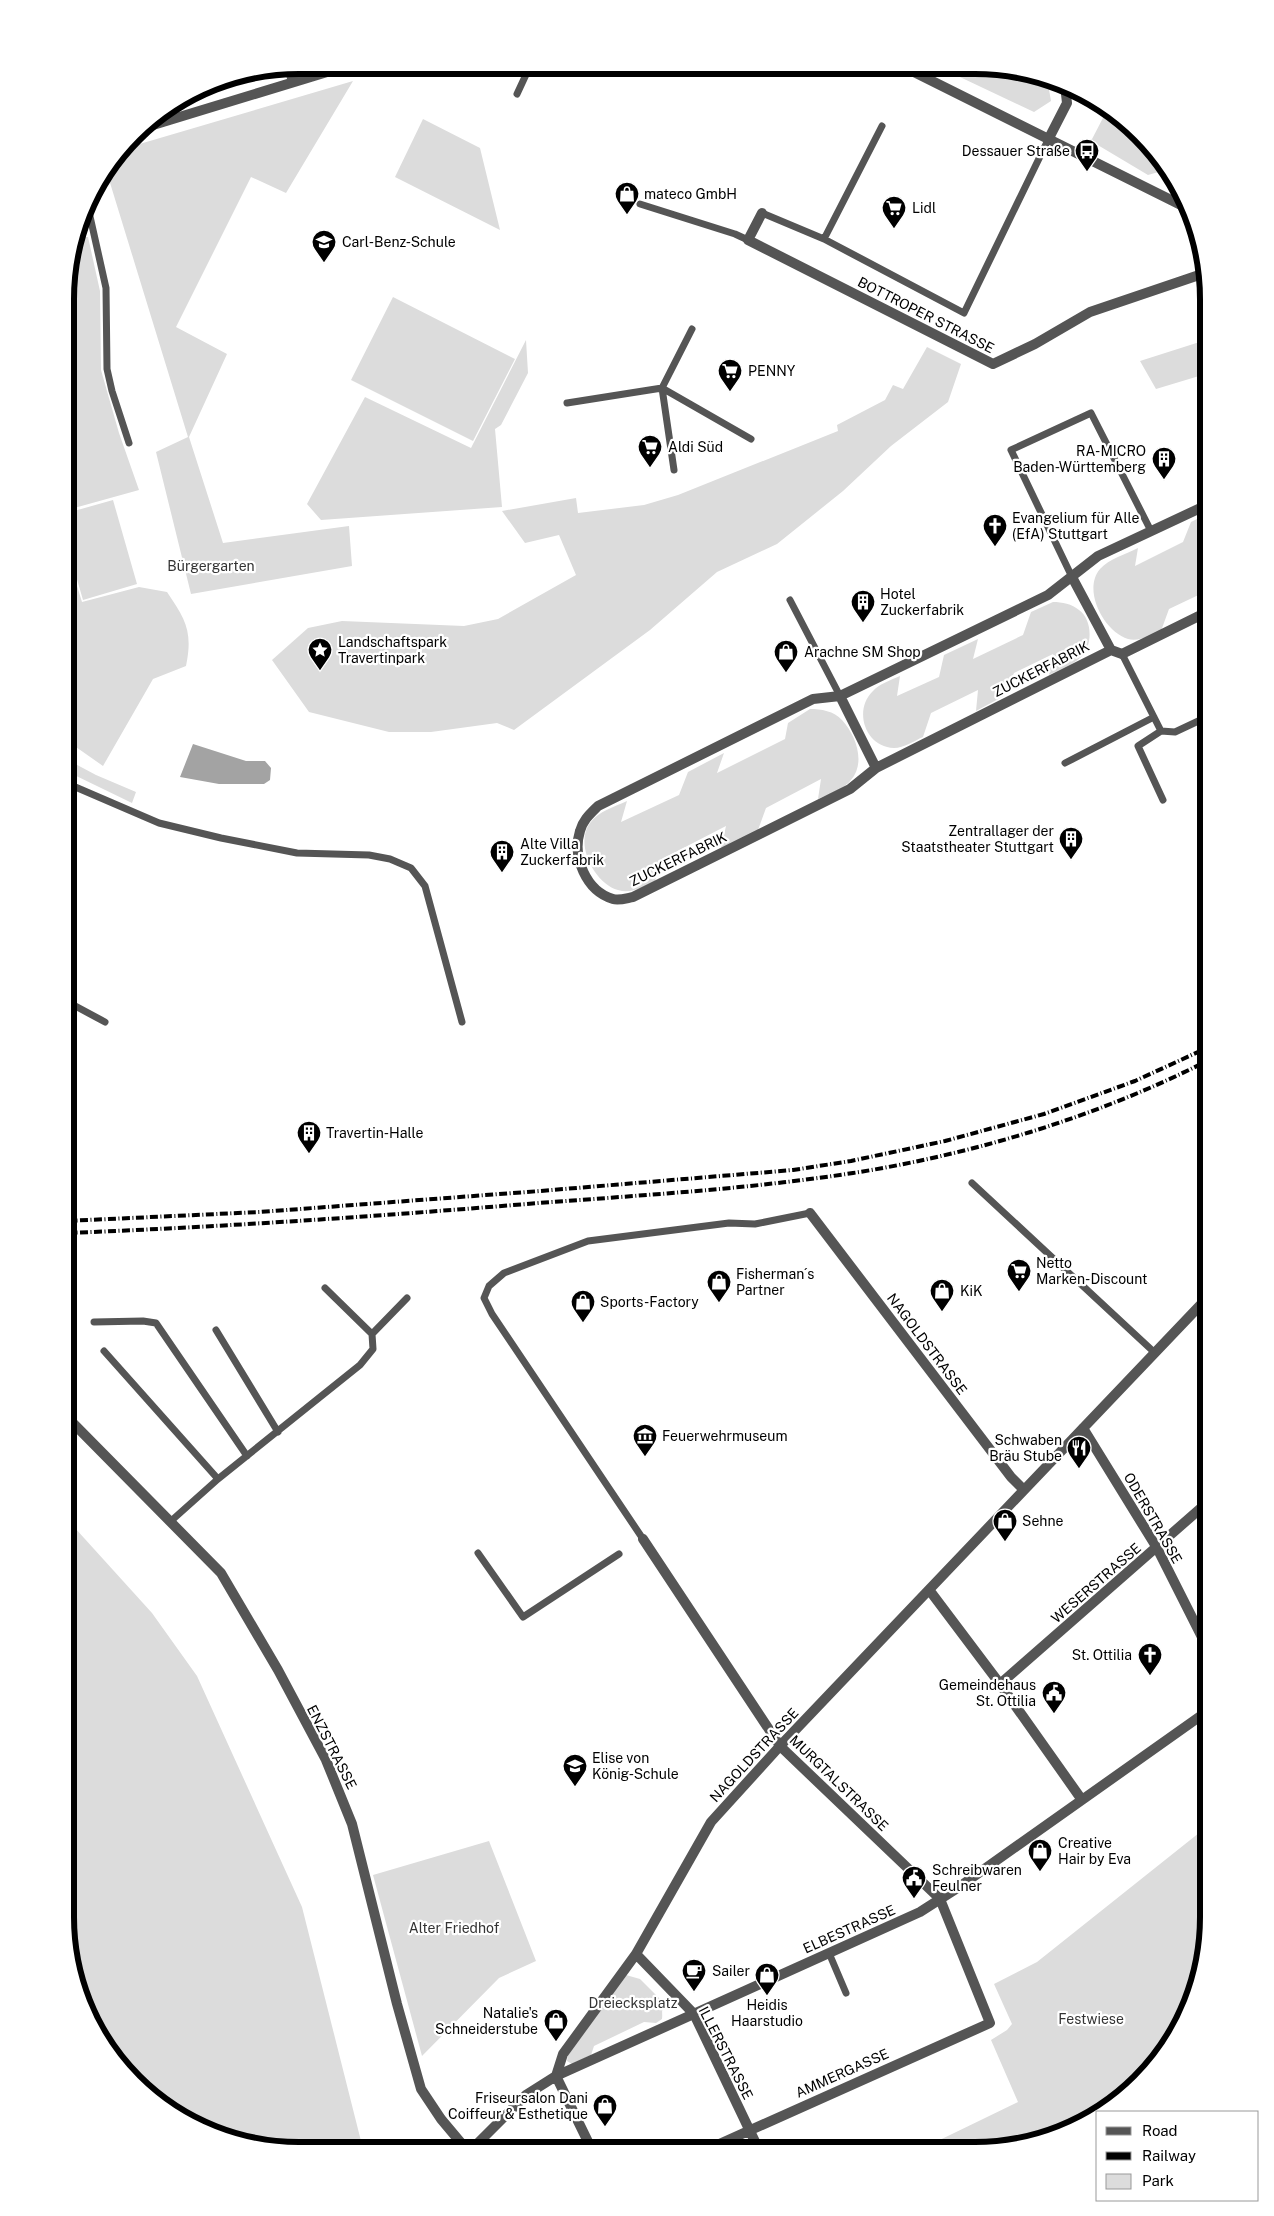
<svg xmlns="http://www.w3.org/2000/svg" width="1274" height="2216" font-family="'Public Sans',sans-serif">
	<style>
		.green { fill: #dcdcdc }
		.water { fill: #a3a3a3 }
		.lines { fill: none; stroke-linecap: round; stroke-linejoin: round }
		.service { stroke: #555; stroke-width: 7 }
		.minor { stroke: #555; stroke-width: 10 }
		.tertiary { stroke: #555; stroke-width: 10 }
		.rail { stroke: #000; stroke-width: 4; stroke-dasharray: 8 2.5 1 2.5; stroke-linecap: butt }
		.labels { text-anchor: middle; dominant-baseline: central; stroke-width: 4.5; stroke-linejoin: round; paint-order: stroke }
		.poi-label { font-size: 14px; fill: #000; stroke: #fff; text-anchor: start }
		.street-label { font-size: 14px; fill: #000; stroke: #fff }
		.park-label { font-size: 14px; fill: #333; stroke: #fff }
		.rim { fill: none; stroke: #000; stroke-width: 6 }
	</style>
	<rect width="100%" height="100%" fill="#fff"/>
	<!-- green -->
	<path class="green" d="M943 69H1020L1047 78 1051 101 1034 112Z
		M353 81 286 193 251 177 176 327 227 354 189 437 223 543 349 526 352 566 191 594 156 452 188 437 107 173 126 148Z
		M1102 105 1129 123 1169 169 1148 175 1091 141 1104 116Z
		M423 119 480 148 500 230 395 177Z
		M82 237H88L100 291 101 370 119 433 139 490 67 510V283L76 270Z
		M393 297 515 359 473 441 351 380Z
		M1209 339V373L1156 389 1140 361Z
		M526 340 528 373 501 425 495 429 502 507 321 520 307 504 365 397 471 448Z
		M927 347 961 364 948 402 891 446 843 491 777 544 717 572 650 630 514 730 497 723 431 732H389L309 712 272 660 308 628 342 621 464 626 498 619 576 575 559 535 525 543 502 511 576 498 578 513 644 505 678 495 838 431 837 425 885 400 893 385 903 389Z
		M113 500 137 584 83 600 67 545V513Z
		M1209 513V590L1169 609 1161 631C1151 635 1139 642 1128 639 1104 632 1082 590 1100 569 1109 559 1126 554 1138 548L1135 566 1183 542 1191 522Z
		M67 554 82 602 139 587 167 592C186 620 193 632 186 666L153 679 103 766 66 740Z
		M1053 602C1062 602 1072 604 1079 610 1093 620 1093 647 1080 658 1072 665 1059 670 1049 675L1053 654 1014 673 1004 696 976 711 978 690 931 713 923 737C914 741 904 748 894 748 865 747 853 710 873 691 879 684 891 680 900 676L897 696 939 677 944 655 978 639 973 659 1023 635 1031 612Z
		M810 709C821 709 834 711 842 720 856 735 866 763 851 780 844 789 829 794 818 799L821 779 766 808 758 830 721 848 726 826 662 859 655 881C643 887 631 894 618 890 595 884 574 844 590 823 599 811 614 807 627 801L621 822 679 795 688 772 724 753 717 773 785 739 788 723Z
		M66 759 96 775 136 792 132 803 66 771Z
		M65 1517 152 1613 197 1676 302 1907 363 2149H268L209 2133 156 2102 105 2047 78 1992 65 1917Z
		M1209 1825 1208 1933 1191 2006 1160 2060 1117 2103 1050 2138 975 2151H917L1018 2102 991 2040 1007 2030 1012 2024 994 1984 1037 1962Z
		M489 1841 536 1961 499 1978 422 2056 373 1875Z
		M626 1975 640 1979 666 2005C660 2013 663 2010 662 2019L656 2023 644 2022 594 2046 591 2055 572 2064 567 2061 568 2055Z"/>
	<!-- water -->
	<path class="water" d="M193 744 246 761H265L271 768 270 780 264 784H219L180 777Z"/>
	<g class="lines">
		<!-- service -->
		<path class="service" d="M517 94 530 66
			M87 203 106 288 107 369 112 391 129 443
			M640 204 735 234 748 240
			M762 213 824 239 964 313 1048 140
			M824 239 882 126
			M567 403 662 388 751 439
			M674 470 662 388 692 329
			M1072 577 1011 450 1091 413 1151 531
			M790 600 840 696
			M1122 654 1161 731 1175 732 1209 716
			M1161 731 1138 746 1163 800
			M1065 763 1154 717
			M66 783 159 823 221 838 297 853 369 855 390 859 411 868 425 886 462 1022
			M66 1001 105 1022
			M972 1183 1155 1353
			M325 1288 372 1334
			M94 1322 143 1321 156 1323 247 1456
			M216 1330 278 1432
			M104 1351 218 1479
			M171 1521 218 1479 360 1365 373 1349 372 1334 407 1298
			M643 1539 492 1314 484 1298 489 1286 504 1273 588 1241 729 1223 755 1224 810 1213
			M478 1553 523 1617 619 1554
			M829 1953 846 1993"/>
		<!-- minor -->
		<path class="minor" d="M289 67 293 82
			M140 129 350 65
			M1048 140 1067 103 1065 85
			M762 213 748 240 993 364 1035 344 1090 312 1205 273
			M1072 577 1111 650 1122 654 1209 611
			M1111 650 876 768 850 789 633 897C627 898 619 901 613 899 586 891 572 857 580 831 583 820 590 814 598 806L813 699 840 696 1048 595 1098 556 1209 504
			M840 696 876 768
			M810 1213 1011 1477 1024 1490
			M66 1416 221 1573 278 1670 326 1760 352 1824 397 2004 421 2089 441 2119 467 2150
			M1083 1428 1157 1548 1209 1651
			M643 1539 780 1746 940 1899 990 2023 706 2150
			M930 1591 1000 1684 1082 1800
			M1000 1684 1209 1501
			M636 1954 694 2014 759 2150
			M556 2076 563 2054 636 1954 711 1822 780 1746 1209 1296
			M556 2076 592 2150
			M471 2150 526 2095 556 2076 920 1912 959 1887 1209 1710"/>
		<!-- tertiary -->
		<path class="tertiary" d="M908 69 1189 209"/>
		<!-- rail -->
		<path class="rail" d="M66 1221 260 1212 540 1191 793 1170 851 1161 945 1141 1044 1114 1135 1081 1209 1047
			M66 1233C224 1227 381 1216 539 1203 644 1195 749 1189 853 1173 975 1154 1099 1116 1209 1060"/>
	</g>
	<!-- icons -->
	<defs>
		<symbol id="bus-pin" viewBox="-11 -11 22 30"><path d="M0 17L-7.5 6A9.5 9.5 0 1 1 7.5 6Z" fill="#000" stroke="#fff"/><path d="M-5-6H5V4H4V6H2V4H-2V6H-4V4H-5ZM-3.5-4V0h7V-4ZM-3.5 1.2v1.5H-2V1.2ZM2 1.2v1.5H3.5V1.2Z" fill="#fff"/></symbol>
		<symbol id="shop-pin" viewBox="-11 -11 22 30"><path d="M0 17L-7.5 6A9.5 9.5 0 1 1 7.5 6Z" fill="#000" stroke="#fff"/><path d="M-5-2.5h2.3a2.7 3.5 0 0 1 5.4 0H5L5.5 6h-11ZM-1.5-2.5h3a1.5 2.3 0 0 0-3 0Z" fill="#fff"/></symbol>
		<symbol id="supermarket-pin" viewBox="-11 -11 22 30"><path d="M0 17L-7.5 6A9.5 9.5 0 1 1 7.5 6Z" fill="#000" stroke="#fff"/><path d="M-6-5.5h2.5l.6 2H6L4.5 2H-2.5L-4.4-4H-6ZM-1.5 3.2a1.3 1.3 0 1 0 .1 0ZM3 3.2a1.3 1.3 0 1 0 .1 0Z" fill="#fff"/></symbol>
		<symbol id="school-pin" viewBox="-11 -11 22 30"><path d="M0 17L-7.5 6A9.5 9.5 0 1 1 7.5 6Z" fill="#000" stroke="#fff"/><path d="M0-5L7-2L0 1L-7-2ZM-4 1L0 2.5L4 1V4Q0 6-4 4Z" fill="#fff"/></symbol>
		<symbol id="building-pin" viewBox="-11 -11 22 30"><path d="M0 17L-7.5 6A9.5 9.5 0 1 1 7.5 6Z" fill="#000" stroke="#fff"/><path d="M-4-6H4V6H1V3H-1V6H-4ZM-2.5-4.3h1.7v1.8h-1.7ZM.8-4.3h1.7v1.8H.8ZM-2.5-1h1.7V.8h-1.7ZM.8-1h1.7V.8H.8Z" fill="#fff"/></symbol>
		<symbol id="church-pin" viewBox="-11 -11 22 30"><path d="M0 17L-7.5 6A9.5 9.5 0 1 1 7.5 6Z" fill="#000" stroke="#fff"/><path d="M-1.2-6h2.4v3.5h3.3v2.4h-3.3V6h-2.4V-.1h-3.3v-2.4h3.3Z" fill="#fff"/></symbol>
		<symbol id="sight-pin" viewBox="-11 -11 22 30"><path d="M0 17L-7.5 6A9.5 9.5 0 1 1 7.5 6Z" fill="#000" stroke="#fff"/><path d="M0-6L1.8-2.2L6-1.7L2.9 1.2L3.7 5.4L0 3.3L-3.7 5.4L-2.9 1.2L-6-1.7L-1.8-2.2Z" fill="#fff"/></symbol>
		<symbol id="museum-pin" viewBox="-11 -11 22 30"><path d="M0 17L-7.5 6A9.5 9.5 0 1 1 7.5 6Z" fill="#000" stroke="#fff"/><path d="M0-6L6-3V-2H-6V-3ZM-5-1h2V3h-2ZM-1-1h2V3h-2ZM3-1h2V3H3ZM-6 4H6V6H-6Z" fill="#fff"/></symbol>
		<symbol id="restaurant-pin" viewBox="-11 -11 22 30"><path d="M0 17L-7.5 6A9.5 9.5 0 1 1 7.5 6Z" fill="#000" stroke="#fff"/><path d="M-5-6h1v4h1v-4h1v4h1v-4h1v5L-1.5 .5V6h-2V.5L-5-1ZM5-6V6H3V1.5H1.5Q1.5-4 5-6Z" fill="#fff"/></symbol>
		<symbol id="civic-pin" viewBox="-11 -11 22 30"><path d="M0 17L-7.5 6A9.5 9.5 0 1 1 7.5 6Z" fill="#000" stroke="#fff"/><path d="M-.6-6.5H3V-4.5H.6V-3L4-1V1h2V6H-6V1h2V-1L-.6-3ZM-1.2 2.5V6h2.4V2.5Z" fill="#fff"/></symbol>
		<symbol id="cafe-pin" viewBox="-11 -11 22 30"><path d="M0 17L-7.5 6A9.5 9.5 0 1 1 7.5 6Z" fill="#000" stroke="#fff"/><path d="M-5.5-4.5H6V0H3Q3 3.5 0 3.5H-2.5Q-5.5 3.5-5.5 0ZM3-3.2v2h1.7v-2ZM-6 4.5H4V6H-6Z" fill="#fff"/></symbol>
	</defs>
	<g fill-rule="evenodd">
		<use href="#bus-pin" x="1073" y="137" width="28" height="38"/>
		<use href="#shop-pin" x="613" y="180" width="28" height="38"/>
		<use href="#supermarket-pin" x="880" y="194" width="28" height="38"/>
		<use href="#school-pin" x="310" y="228" width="28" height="38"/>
		<use href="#supermarket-pin" x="716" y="357" width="28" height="38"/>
		<use href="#supermarket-pin" x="636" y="433" width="28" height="38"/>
		<use href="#building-pin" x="1150" y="445" width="28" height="38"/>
		<use href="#church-pin" x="981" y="512" width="28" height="38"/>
		<use href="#building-pin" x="849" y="588" width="28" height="38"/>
		<use href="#sight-pin" x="306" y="636" width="28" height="38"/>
		<use href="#shop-pin" x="772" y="638" width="28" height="38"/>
		<use href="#building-pin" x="1057" y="825" width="28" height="38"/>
		<use href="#building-pin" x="488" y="838" width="28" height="38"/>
		<use href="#building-pin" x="295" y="1119" width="28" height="38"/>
		<use href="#supermarket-pin" x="1005" y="1257" width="28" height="38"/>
		<use href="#shop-pin" x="705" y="1268" width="28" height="38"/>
		<use href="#shop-pin" x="928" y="1277" width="28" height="38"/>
		<use href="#shop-pin" x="569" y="1288" width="28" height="38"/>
		<use href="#museum-pin" x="631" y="1422" width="28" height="38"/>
		<use href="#restaurant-pin" x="1065" y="1434" width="28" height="38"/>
		<use href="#shop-pin" x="991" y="1507" width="28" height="38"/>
		<use href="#church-pin" x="1136" y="1641" width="28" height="38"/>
		<use href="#civic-pin" x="1040" y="1679" width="28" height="38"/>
		<use href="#school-pin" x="561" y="1752" width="28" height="38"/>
		<use href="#shop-pin" x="1026" y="1837" width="28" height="38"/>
		<use href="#civic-pin" x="900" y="1864" width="28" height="38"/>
		<use href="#cafe-pin" x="680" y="1957" width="28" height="38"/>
		<use href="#shop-pin" x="753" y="1961" width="28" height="38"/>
		<use href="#shop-pin" x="542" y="2007" width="28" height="38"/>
		<use href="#shop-pin" x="591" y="2092" width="28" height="38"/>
	</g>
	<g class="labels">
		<!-- poi labels -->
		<g class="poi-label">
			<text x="1070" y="151" text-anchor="end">Dessauer Straße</text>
			<text x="644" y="194">mateco GmbH</text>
			<text x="912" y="208">Lidl</text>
			<text x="342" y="242">Carl-Benz-Schule</text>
			<text x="748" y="371">PENNY</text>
			<text x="668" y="447">Aldi Süd</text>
			<text x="1146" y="451" text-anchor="end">RA-MICRO<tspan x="1146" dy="16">Baden-Württemberg</tspan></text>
			<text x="1012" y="518">Evangelium für Alle<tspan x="1012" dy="16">(EfA) Stuttgart</tspan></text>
			<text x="880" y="594">Hotel<tspan x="880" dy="16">Zuckerfabrik</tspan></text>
			<text x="338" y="642">Landschaftspark<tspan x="338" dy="16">Travertinpark</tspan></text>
			<text x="804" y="652">Arachne SM Shop</text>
			<text x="1054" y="831" text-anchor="end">Zentrallager der<tspan x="1054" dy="16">Staatstheater Stuttgart</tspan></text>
			<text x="520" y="844">Alte Villa<tspan x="520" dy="16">Zuckerfabrik</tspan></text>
			<text x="326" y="1133">Travertin-Halle</text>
			<text x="1036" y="1263">Netto<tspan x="1036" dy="16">Marken-Discount</tspan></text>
			<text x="736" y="1274">Fisherman´s<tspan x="736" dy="16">Partner</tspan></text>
			<text x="960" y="1291">KiK</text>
			<text x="600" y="1302">Sports-Factory</text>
			<text x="662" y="1436">Feuerwehrmuseum</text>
			<text x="1062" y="1440" text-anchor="end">Schwaben<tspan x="1062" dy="16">Bräu Stube</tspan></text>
			<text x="1022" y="1521">Sehne</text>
			<text x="1132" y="1655" text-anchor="end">St. Ottilia</text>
			<text x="1036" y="1685" text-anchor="end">Gemeindehaus<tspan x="1036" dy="16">St. Ottilia</tspan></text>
			<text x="592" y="1758">Elise von<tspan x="592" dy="16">König-Schule</tspan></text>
			<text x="1058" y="1843">Creative<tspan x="1058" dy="16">Hair by Eva</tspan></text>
			<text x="932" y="1870">Schreibwaren<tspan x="932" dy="16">Feulner</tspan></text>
			<text x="712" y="1971">Sailer</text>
			<text x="767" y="2005" text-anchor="middle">Heidis<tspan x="767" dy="16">Haarstudio</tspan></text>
			<text x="538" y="2013" text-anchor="end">Natalie's<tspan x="538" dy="16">Schneiderstube</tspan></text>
			<text x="588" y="2098" text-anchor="end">Friseursalon Dani<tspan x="588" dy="16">Coiffeur &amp; Esthetique</tspan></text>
		</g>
		<!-- street labels -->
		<g class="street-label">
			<text transform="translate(926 315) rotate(27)">BOTTROPER STRASSE</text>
			<text transform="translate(1041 669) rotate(-27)">ZUCKERFABRIK</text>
			<text transform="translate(678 859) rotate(-26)">ZUCKERFABRIK</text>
			<text transform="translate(927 1344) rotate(53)">NAGOLDSTRASSE</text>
			<text transform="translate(1153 1518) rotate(60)">ODERSTRASSE</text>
			<text transform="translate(1096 1583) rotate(-41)">WESERSTRASSE</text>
			<text transform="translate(332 1747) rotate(63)">ENZSTRASSE</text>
			<text transform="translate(754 1755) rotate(-47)">NAGOLDSTRASSE</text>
			<text transform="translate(839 1783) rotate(44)">MURGTALSTRASSE</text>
			<text transform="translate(849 1929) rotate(-24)">ELBESTRASSE</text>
			<text transform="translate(726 2053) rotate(63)">ILLERSTRASSE</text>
			<text transform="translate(842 2073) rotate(-24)">AMMERGASSE</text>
		</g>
		<!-- park labels -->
		<g class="park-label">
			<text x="211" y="566">Bürgergarten</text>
			<text x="454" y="1928">Alter Friedhof</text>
			<text x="633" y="2003">Dreiecksplatz</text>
			<text x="1091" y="2019">Festwiese</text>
		</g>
	</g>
	<!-- crop -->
	<path d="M0 0H1274V2216H0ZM299 74H975A225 225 0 0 1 1200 299V1917A225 225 0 0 1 975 2142H299A225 225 0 0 1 74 1917V299A225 225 0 0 1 299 74Z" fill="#fff" fill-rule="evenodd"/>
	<path class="rim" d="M299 74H975A225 225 0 0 1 1200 299V1917A225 225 0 0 1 975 2142H299A225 225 0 0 1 74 1917V299A225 225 0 0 1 299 74Z"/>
	<!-- legend -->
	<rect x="1096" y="2111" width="162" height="90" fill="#ffffff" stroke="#999999"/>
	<rect x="1106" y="2127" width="25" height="8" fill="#555555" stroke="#999999"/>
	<text x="1142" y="2136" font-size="15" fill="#000000">Road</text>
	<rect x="1106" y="2152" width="25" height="8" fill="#000000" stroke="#999999"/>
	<text x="1142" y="2161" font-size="15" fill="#000000">Railway</text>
	<rect x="1106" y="2174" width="25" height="15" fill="#dcdcdc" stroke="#999999"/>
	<text x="1142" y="2186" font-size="15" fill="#000000">Park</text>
</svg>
